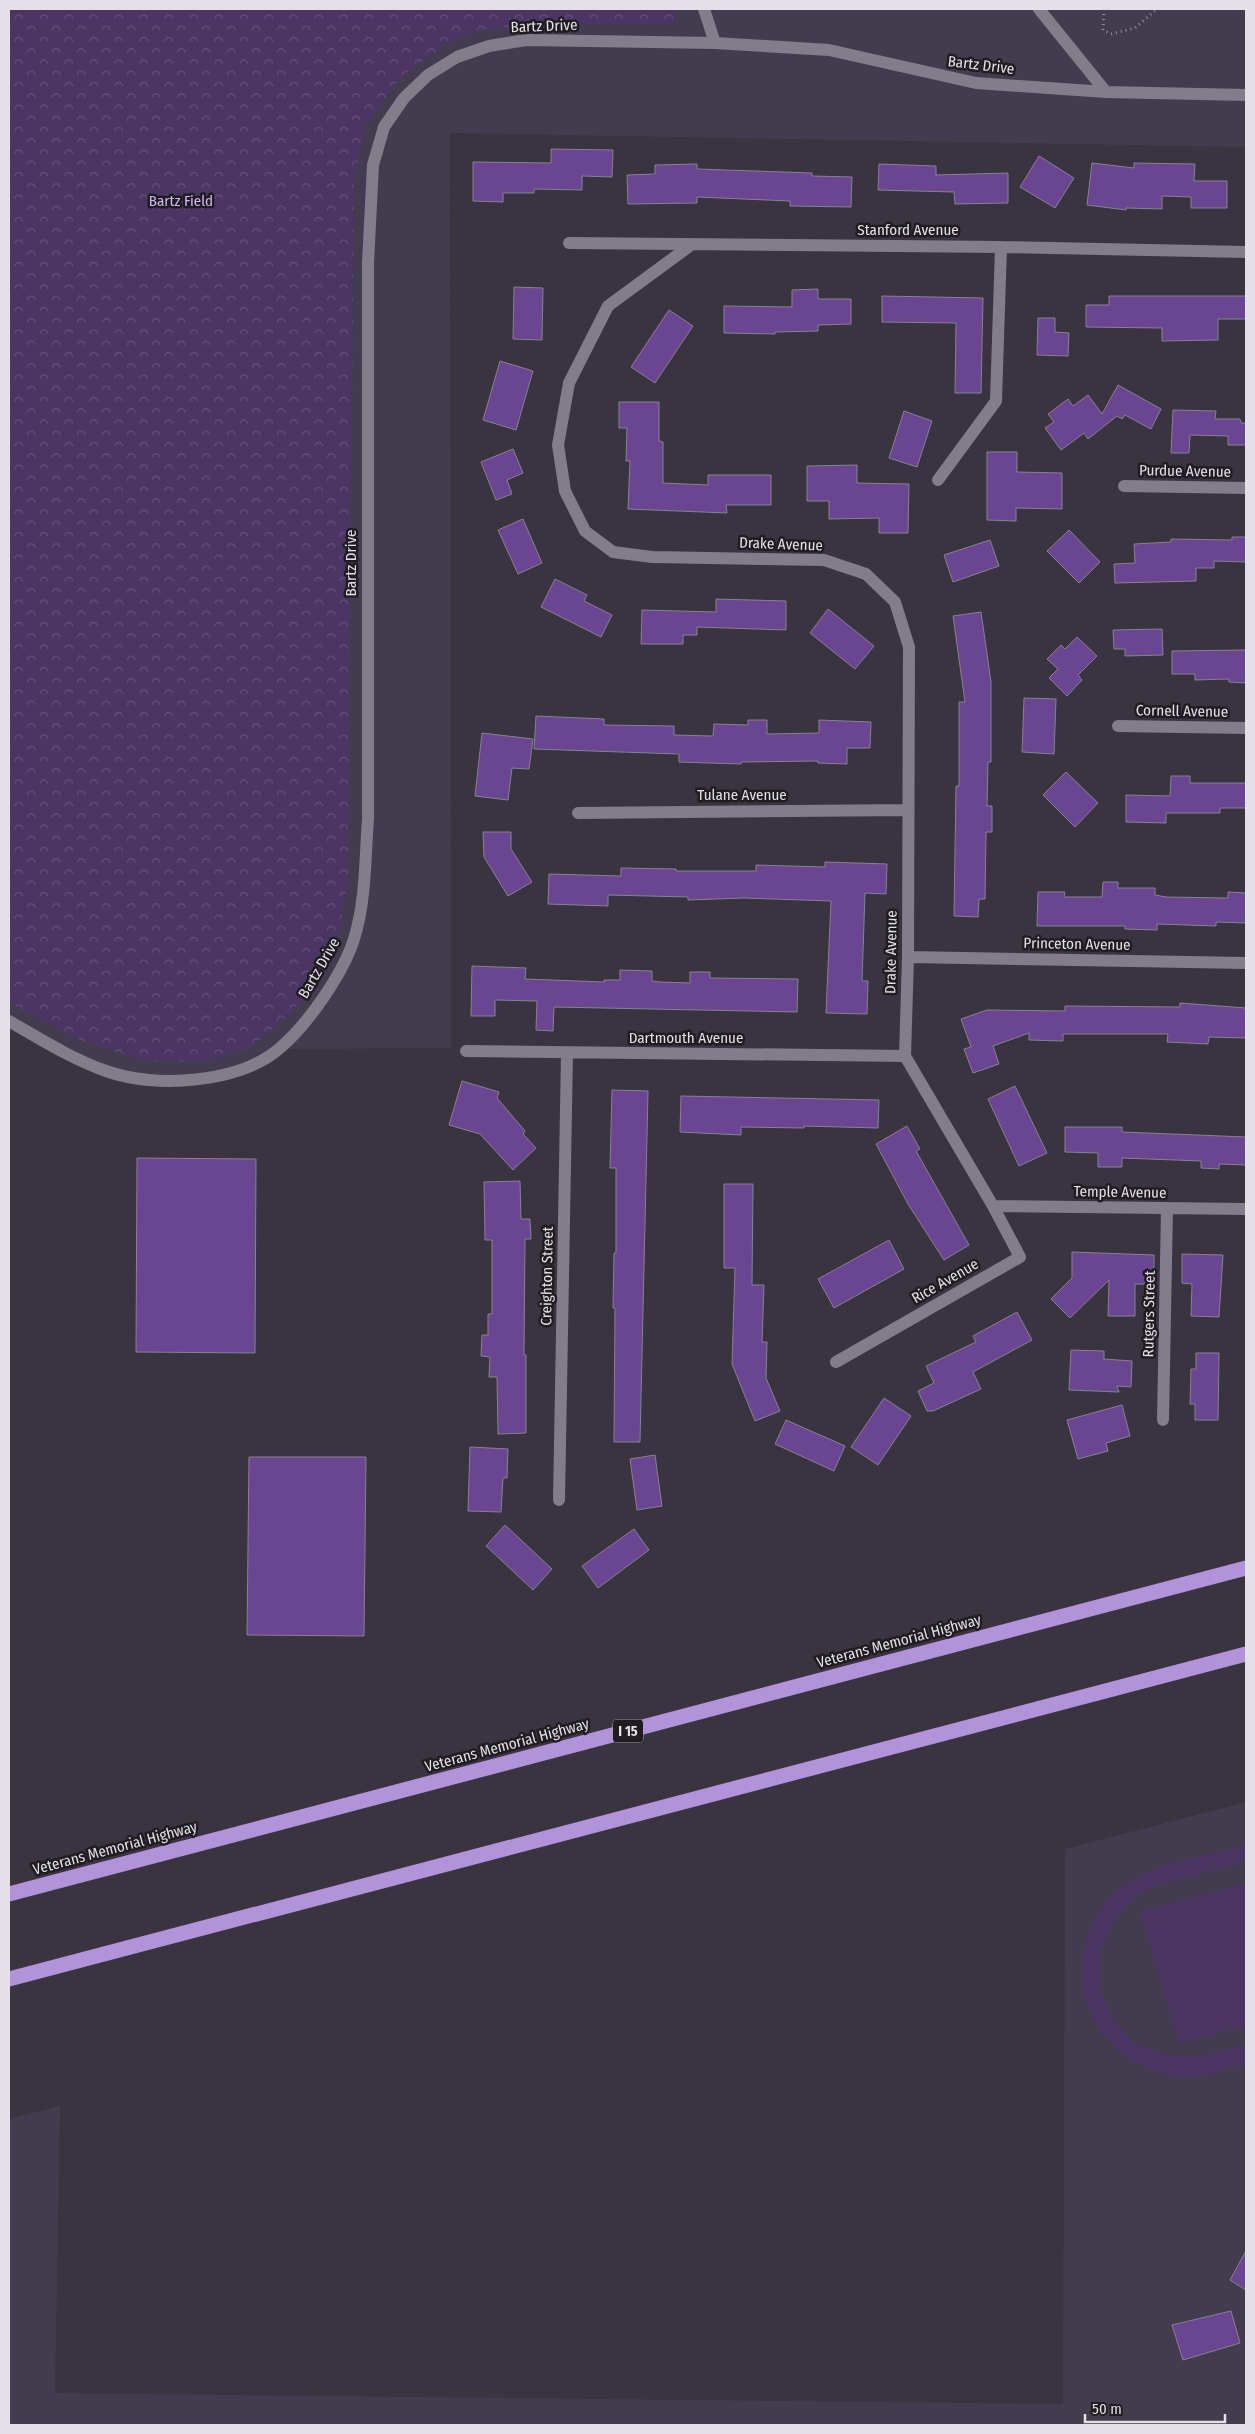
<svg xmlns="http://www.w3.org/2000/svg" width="1255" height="2434" font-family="'Fira Sans Condensed',sans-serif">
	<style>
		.built { fill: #433c4e }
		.grass { fill: #4b3563 }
		.park { fill: url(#park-crowns) }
		.building { fill: #6a4591; stroke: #888290 }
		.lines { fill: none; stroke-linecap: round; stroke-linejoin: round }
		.path { stroke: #94909a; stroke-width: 3; stroke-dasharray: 1 4; stroke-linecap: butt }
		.minor { stroke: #827d8a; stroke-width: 12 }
		.highway { stroke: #b293d9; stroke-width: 15 }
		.labels { text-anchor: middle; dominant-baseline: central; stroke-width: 5; stroke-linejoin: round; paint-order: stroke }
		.shield { fill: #1f1d22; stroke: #a8a6ac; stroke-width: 1 }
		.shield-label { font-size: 14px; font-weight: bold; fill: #e3e0e7 }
		.street-label { font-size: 15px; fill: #e3e0e7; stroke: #1f1d22 }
		.park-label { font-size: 15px; fill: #d1b5f5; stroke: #1f1d22 }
	</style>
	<defs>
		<pattern id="park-crowns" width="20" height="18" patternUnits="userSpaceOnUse" patternTransform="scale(1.25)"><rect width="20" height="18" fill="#4b3563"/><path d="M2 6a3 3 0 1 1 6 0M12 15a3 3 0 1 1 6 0" fill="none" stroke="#655279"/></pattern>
	</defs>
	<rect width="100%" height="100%" fill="#393440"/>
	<!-- built -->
	<path class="built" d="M9 9H1246V147L450 133 451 1048 280 1049 198 1080 108 1072 9 1021Z
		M1246 1802V2425H9V2119L60 2106 55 2393 1063 2404 1065 1849Z"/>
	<!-- grass -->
	<path class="grass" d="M1246 1846V1862L1162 1884 1139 1893 1115 1919 1101 1950V1991L1114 2021 1136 2044 1168 2055 1196 2057 1246 2045V2064C1230 2068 1204 2078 1187 2078 1174 2078 1159 2073 1147 2068 1071 2037 1059 1935 1124 1886 1156 1862 1208 1855 1246 1846Z
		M1246 1883V2026L1179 2044 1140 1911Z"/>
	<!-- park -->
	<path class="park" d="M9 9H676L674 25H533L486 29 445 45 400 78 365 127 354 183 348 883 338 938 318 981 287 1017 250 1048 201 1062 143 1061 82 1041 9 1003Z"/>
	<!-- building -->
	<path class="building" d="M551 149 613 150 612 177 582 176V190L534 189V193H503V202L473 201V162L551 163Z
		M1039 156 1074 178 1055 208 1020 187Z
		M1092 163 1134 168V163L1195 164 1194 181H1227V208H1191V197L1162 196V209L1126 208V210L1087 205Z
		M697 164V169L812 173V176L852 177 851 207 790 206V201L697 197V203L628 204 627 175 655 174V165Z
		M879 164 936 166V175L1008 173V203L955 204 954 192 878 190Z
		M514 287 543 288 542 340 513 339Z
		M818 289V299H851V324L818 325V331L775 332V334L724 333V306L792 307V290Z
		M882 296 983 298 981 393H955L956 323 882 322Z
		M1109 296H1246V319H1218V340L1162 341V328L1086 327V305H1109Z
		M669 310 693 326 655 383 631 367Z
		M1038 318H1055V332L1069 333 1068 356 1037 355Z
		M500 361 533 371 516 430 483 420Z
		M1118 385 1161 409 1151 429 1125 415 1122 419 1117 416 1088 439 1084 433 1061 450 1045 428 1054 422 1048 414 1068 399 1073 406 1088 395 1102 414Z
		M619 402H659V441L663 442V483L708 485V475H771V505H726L727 513 628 509 630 461H626L627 428H619Z
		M1173 410 1216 411 1215 419H1240L1241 423H1246V445H1228V436L1190 435 1189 453H1171Z
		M904 411 932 421 917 467 889 458Z
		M513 449 523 473 507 480 512 494 496 500 481 462Z
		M987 452H1017V472L1062 473V509L1016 508V521L987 520Z
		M857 465V483L909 484 908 533H879V518L829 519V501H807V466Z
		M523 519 542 563 518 574 498 530Z
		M1069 530 1100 562 1079 583 1047 551Z
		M1232 537H1246V562L1214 561V568H1196V581L1115 583 1114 564 1135 563 1134 544 1171 542V539L1232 540Z
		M990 540 999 566 953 582 944 555Z
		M555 579 587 595 584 601 612 615 601 637 541 607Z
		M716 599 786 601V630L697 627V635H683V644H641L642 610 716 612Z
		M828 609 874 646 855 669 810 633Z
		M981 612 991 682V762H988L987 806H992V832H986L985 899H979L978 917 954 916 956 786H959V702H965L953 616Z
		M1162 629 1163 655 1125 656V649H1114L1113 630Z
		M1077 637 1097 656 1078 675 1082 680 1067 696 1049 678 1058 669 1047 659 1061 645 1065 649Z
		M1246 650V683L1229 682V679L1195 680V674H1172V651Z
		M1024 698 1056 699 1054 754 1022 752Z
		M536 716 604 719V725L674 726V735L713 736 714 724 748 725V720H767V734L819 733V720L871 722 870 748H847V764L818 763V761L741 762V764L679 762V754L534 749Z
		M482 733 533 739 529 769 512 768 508 800 475 796Z
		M1066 772 1098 803 1075 827 1043 795Z
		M1171 776H1190V783H1246V808H1220V813H1166V823L1126 822V795L1170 796Z
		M483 832H511V849L532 882 508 896 484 857Z
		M825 862 887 864 886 894 865 893 862 981H868L867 1014 826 1013 831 901 744 898 688 900V897L608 895V906L548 904 549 874 621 876V868L676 869V871H756V865L825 867Z
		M1103 882H1118V888H1155V895L1166 897 1228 898V892L1246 893V923L1216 922V926L1157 924V930L1125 929V926H1037L1038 892H1065L1064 897H1102Z
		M472 966 526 968 525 979 604 982V980H620V970L652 971V981L660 982 690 983V972H710V978L798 979 797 1012 554 1007 553 1031 536 1030 537 1001 495 1000V1016H471Z
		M1180 1003 1246 1008V1038L1209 1037 1208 1044 1167 1042 1168 1034H1063V1041L1029 1040V1033L993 1046 999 1064 973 1073 964 1049 971 1047 961 1019 987 1010 1065 1011V1006L1180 1007Z
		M462 1081 499 1092 497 1098 525 1131 523 1134 536 1148 513 1170 480 1134 449 1125Z
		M1015 1086 1047 1153 1019 1166 988 1099Z
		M612 1090 648 1091 640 1442H614L615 1308H613L614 1253H616V1168H610Z
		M681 1096 879 1100 878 1128 804 1126V1128L741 1127V1135L680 1132Z
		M907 1126 920 1149 916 1151 969 1245 944 1260 908 1204 876 1144Z
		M1065 1127H1122V1132L1246 1137V1165L1219 1164V1169L1201 1168V1161L1122 1158V1167H1098V1153L1065 1152Z
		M137 1158 256 1159 255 1353 136 1352Z
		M520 1181 521 1219H530L531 1239H525L524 1355H526V1433L498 1434 497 1377H489L490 1357 481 1356 482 1335H488V1314H492V1240H485L484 1182Z
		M724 1184H753L752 1285H764L762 1342H767L766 1378 780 1411 755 1421 732 1364 735 1268H724Z
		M889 1240 904 1269 834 1308 818 1279Z
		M1072 1252 1154 1255V1284H1135V1316H1108L1109 1280 1070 1318 1051 1299 1072 1278Z
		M1182 1254 1223 1255 1219 1317 1191 1316 1192 1284 1182 1283Z
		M1017 1312 1032 1340 973 1372 981 1389 933 1411H927L918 1391 934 1383 926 1366 976 1342 973 1336Z
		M1071 1350 1104 1351V1359L1132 1361 1131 1387 1117 1386 1119 1392 1069 1390Z
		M1196 1353H1219L1218 1420H1195V1404H1190L1191 1369H1196Z
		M884 1398 911 1416 878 1465 851 1447Z
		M1122 1405 1130 1436 1106 1443 1108 1451 1078 1459 1067 1420Z
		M786 1420 845 1446 834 1471 775 1444Z
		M470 1447 508 1449 507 1478H503L501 1512 468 1511Z
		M655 1455 662 1506 637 1510 630 1459Z
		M249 1457H366L364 1636 247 1635Z
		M505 1525 552 1569 533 1590 486 1546Z
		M634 1529 649 1550 598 1588 582 1566Z
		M1246 2251V2290L1230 2280Z
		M1231 2311 1240 2343 1183 2360 1172 2325Z"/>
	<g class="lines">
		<!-- path -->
		<path class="path" d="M1104 9 1103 30 1111 34 1135 28 1157 9"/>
		<!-- minor -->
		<path class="minor" d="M704 9 715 43
			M1039 9 1106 92
			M569 243 1001 247 1246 252
			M691 245 608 306 569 383 558 445 565 491 585 531 613 552 652 557 824 560 866 574 895 602 909 647 908 957 905 1056 993 1206 1020 1257 836 1362
			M938 480 996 401 1001 247
			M1124 486 1246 488
			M1118 726 1246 728
			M578 813 907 810
			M908 957 1246 963
			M9 1021C40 1039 72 1059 106 1071 156 1089 240 1083 280 1048 308 1024 343 974 354 939 366 901 365 858 368 819V263L373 165 384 127 404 98 428 75 457 57 489 46 526 40 715 43 829 50 976 83 1106 92 1246 95
			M466 1051 905 1056
			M993 1206 1246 1209
			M1163 1420 1167 1209
			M559 1500 567 1053"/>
		<!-- highway -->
		<path class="highway" d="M9 1894 1246 1568
			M9 1979 1246 1654"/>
	</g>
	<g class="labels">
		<!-- shield labels -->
		<rect class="shield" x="613" y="1719.5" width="30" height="23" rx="4"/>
		<g class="shield-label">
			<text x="628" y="1731">I 15</text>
		</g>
		<!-- street labels -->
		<g class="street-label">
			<text transform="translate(544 26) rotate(-2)">Bartz Drive</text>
			<text transform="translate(981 65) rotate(7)">Bartz Drive</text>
			<text x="908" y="230">Stanford Avenue</text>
			<text transform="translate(1185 471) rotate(1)">Purdue Avenue</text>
			<text transform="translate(781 544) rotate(2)">Drake Avenue</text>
			<text transform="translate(351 563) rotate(-90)">Bartz Drive</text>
			<text transform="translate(1182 711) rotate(1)">Cornell Avenue</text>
			<text x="742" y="795">Tulane Avenue</text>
			<text transform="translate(1077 944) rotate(1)">Princeton Avenue</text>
			<text transform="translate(891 952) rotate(-89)">Drake Avenue</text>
			<text transform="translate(319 968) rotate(-60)">Bartz Drive</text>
			<text x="686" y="1038">Dartmouth Avenue</text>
			<text transform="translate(1120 1192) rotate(1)">Temple Avenue</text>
			<text transform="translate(547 1276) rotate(-89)">Creighton Street</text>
			<text transform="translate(945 1281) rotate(-30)">Rice Avenue</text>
			<text transform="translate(1149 1314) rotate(-89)">Rutgers Street</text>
			<text transform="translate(899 1641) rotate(-15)">Veterans Memorial Highway</text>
			<text transform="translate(507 1745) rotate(-15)">Veterans Memorial Highway</text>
			<text transform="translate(115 1848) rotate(-15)">Veterans Memorial Highway</text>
		</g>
		<!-- park labels -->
		<g class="park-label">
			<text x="181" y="201">Bartz Field</text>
		</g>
	</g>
	<!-- border -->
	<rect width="1255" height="2434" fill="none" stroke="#e3e0e7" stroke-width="20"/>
	<!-- scale -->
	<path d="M1085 2414v8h140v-8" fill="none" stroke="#e3e0e7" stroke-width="2.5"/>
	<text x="1092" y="2414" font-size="15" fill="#e3e0e7" stroke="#1f1d22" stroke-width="4" paint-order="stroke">50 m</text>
</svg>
